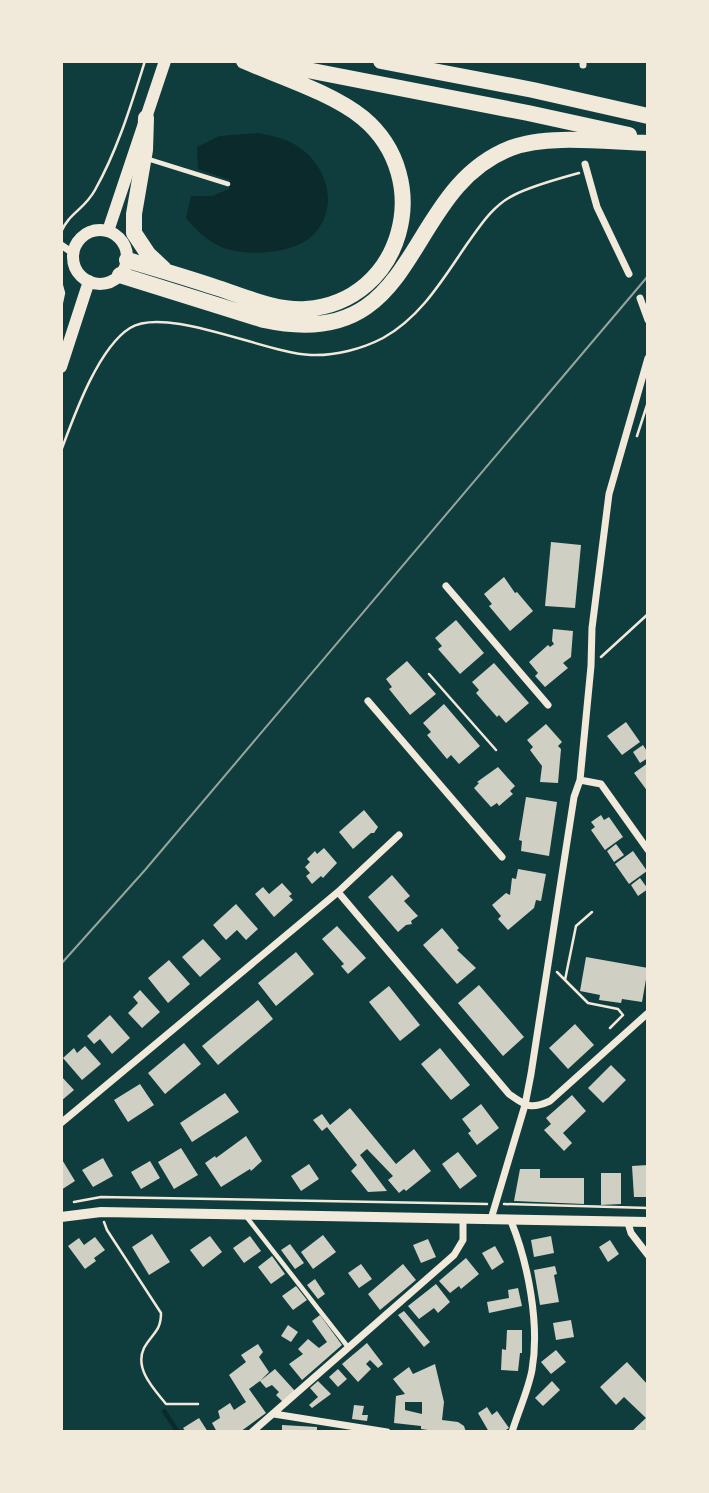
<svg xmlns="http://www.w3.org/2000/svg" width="709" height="1493" font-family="'Archivo Narrow',sans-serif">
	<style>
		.water { fill: #0a2a2b }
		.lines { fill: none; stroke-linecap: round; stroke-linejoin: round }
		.stream { stroke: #0a2a2b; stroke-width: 4.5 }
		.building { fill: #cfcfc3; fill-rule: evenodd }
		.path { stroke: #f1e9da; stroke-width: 2.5 }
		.service { stroke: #f1e9da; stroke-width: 4.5 }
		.minor { stroke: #f1e9da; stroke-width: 7 }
		.tertiary { stroke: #f1e9da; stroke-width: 10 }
		.secondary { stroke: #f1e9da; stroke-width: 12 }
		.motorway { stroke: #f1e9da; stroke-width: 16 }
		.tram { stroke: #97a49c; stroke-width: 2 }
	</style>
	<rect width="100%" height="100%" fill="#0f3d3e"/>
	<!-- water -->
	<path class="water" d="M259 133C269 136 281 137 290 142 324 158 341 202 316 232 298 254 249 257 224 248 208 242 196 230 186 218L191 196H212L229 189 230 180 198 169 197 147 219 136Z"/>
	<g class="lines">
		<!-- stream -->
		<path class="stream" d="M164 1411 178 1432"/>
	</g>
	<!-- building -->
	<path class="building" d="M551 542 581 545 575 608 545 606Z
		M504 577 515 593 517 592 533 611 510 631 489 606 492 604 484 594Z
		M456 620 484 653 460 674 438 649 442 646 435 638Z
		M553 629 573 631 571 657 563 663 568 668 545 687 535 676 538 673 529 662 548 645 550 647 554 644 552 641Z
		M407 661 436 694 410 715 389 689 392 687 386 679Z
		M494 663 529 703 506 723 499 715 497 717 476 693 479 690 472 682Z
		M444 704 480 746 459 764 451 755 447 759 427 735 431 732 423 723Z
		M626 722 640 742 622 755 607 736Z
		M546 724 562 742 558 746 561 749 558 783 540 782 542 766 530 750 533 747 527 740Z
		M643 745 648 753V758L640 763 633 752Z
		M648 763V792L634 773Z
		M498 767 515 786 510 791 513 794 499 806 497 803 491 807 474 788 479 783 477 782Z
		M526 797 557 802 549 856 521 851 522 841 519 840Z
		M364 810 378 827 374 833H371L353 849 339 832Z
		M601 815 604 820 609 817 623 837 605 850 591 830 595 827 591 822Z
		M616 844 624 855 614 862 607 851Z
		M324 848 337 863 323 878 321 876 312 884 306 876 310 873 305 867 310 862 307 859 315 851 317 854Z
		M633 851 647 871 629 884 615 864Z
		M518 869 546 874 541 901 536 900 534 908 508 930 498 919 501 916 492 905 506 893 510 895 512 878 516 879Z
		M392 875 410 896 404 901 418 916 411 921 412 924 406 925 398 932 368 897Z
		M640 878 648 889 638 896 631 885Z
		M282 883 292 894 289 896 293 900 274 917 255 894 263 887 269 894Z
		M236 904 258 929 246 940 237 930 226 940 213 925Z
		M337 926 366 958 348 974 341 966 344 964 322 939Z
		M442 928 459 948 457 950 476 968 457 984 423 945Z
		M203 939 221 959 200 977 182 957Z
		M296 952 314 974 276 1006 258 983Z
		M586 957 648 968 642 1002 622 999 621 1003 599 1000 600 995 580 991Z
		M169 960 190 984 168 1003 148 978Z
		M479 985 524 1037 503 1056 458 1003Z
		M389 986 420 1025 400 1041 369 1002Z
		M140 990 160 1012 142 1028 128 1013 138 1003 133 997Z
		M258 1000 273 1019 218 1065 202 1046Z
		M110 1015 130 1038 112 1054 100 1039 94 1044 87 1036Z
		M575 1024 594 1045 568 1069 549 1048Z
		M184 1043 201 1064 165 1094 148 1073Z
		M85 1046 101 1064 82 1080 63 1058 74 1048 77 1053Z
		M440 1048 470 1085 451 1100 421 1064Z
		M611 1065 626 1080 603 1103 588 1088Z
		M61 1076 74 1090 61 1101Z
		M140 1084 154 1105 128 1122 114 1100Z
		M225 1093 239 1112 192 1142 180 1123Z
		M572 1095 586 1111 563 1133 572 1143 564 1151 544 1130 551 1124 546 1118Z
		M481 1104 499 1128 477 1145 468 1133 471 1131 462 1119Z
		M350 1108 396 1164 414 1149 431 1171 406 1191 404 1189 399 1193 388 1180 393 1176 367 1149 360 1155 387 1191 368 1192 351 1171 357 1165 327 1127 322 1131 313 1120 322 1114 330 1125Z
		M246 1136 262 1161 251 1171 250 1169 221 1187 205 1163 215 1156 216 1158Z
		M181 1148 198 1175 174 1189 158 1162Z
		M458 1152 477 1176 460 1189 442 1164Z
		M61 1158 75 1181 61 1190Z
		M103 1158 113 1176 93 1187 82 1170Z
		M150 1161 160 1178 141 1189 131 1172Z
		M309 1164 319 1179 301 1191 291 1176Z
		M648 1165V1197H634L632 1166Z
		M520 1169H540V1178H584V1204L514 1201Z
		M601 1173H621V1204L601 1205Z
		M152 1234 170 1262 149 1275 132 1247Z
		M323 1235 336 1252 313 1269 301 1252Z
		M210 1236 222 1252 203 1267 190 1250Z
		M250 1236 261 1251 244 1263 233 1248Z
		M551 1236 554 1253 534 1257 531 1240Z
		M95 1237 105 1250 94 1258 96 1261 85 1269 68 1246 79 1238 84 1245Z
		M428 1239 436 1257 421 1263 413 1245Z
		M610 1240 619 1254 608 1262 599 1247Z
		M290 1244 304 1263 295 1269 281 1250Z
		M495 1246 504 1262 492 1270 482 1253Z
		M272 1256 285 1274 271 1284 258 1267Z
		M466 1258 479 1274 461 1289 459 1286 450 1293 439 1281Z
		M361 1264 372 1279 359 1288 348 1273Z
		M403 1264 416 1280 380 1310 368 1294Z
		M555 1266 557 1274 554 1275 559 1302 540 1305 534 1270Z
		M315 1279 325 1294 318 1299 307 1285Z
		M436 1284 450 1302 438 1313 434 1308 419 1319 408 1306Z
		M296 1286 307 1300 293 1310 282 1296Z
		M518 1288 522 1306 489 1313 487 1302 509 1298 508 1290Z
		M404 1311 430 1342 424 1347 398 1315Z
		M320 1315 342 1345 302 1380 289 1364 303 1354 298 1349 308 1339 319 1348 327 1342 312 1321Z
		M571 1320 574 1337 556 1340 553 1323Z
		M288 1325 298 1332 291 1342 281 1336Z
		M507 1330H522V1353H520L518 1371 501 1370 502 1349 506 1350Z
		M367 1343 383 1364 378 1368 370 1360 366 1364 371 1369 358 1382 342 1364Z
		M258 1344 263 1352 259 1357 269 1372 260 1381 275 1369 295 1391 283 1402 276 1395 279 1392 272 1385 266 1388 260 1381 249 1389 266 1413 240 1432H217L212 1423 220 1418 218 1411 230 1403 234 1410 246 1402 229 1375 246 1362 241 1355Z
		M556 1350 566 1362 551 1374 541 1362Z
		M627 1362 648 1385V1432H631L646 1418 624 1397 616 1405 600 1387Z
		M435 1364 444 1402 442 1420 458 1422 464 1426 466 1432H441L421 1429V1426L394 1423 396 1396 405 1394 393 1379 409 1367 413 1374ZM405 1402H422V1414L405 1410Z
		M338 1369 347 1379 338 1387 329 1377Z
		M318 1381 331 1394 312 1408 309 1405 318 1397 310 1388Z
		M552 1381 560 1390 543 1406 535 1398Z
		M354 1405 364 1406 362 1415H368L367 1421 352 1419Z
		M487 1407 492 1415 497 1411 509 1428 503 1432H489L478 1413Z
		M199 1418 208 1432H186L183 1428Z
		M282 1425 317 1427V1432H282Z"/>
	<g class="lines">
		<!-- path -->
		<path class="path" d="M61 232C69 213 84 210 95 190 118 149 131 105 145 61
			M61 282 64 293 61 307
			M637 436 648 402
			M61 451C74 416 98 348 130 328 166 305 268 354 311 355 335 356 362 349 383 338 421 317 443 279 467 244 480 226 493 205 514 195 534 185 558 179 579 173
			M601 657 648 614
			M429 674 496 750
			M557 972 588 1003 618 1009 623 1015 610 1028
			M565 980 576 926 592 912
			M74 1202 101 1197 487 1204
			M504 1204 648 1208
			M104 1222 107 1230 161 1313C161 1332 152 1333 144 1348 134 1369 154 1389 166 1404H198"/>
		<!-- service -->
		<path class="service" d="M148 159 228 184
			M245 1215 348 1347"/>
		<!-- minor -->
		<path class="minor" d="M583 65V61
			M585 164 597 207 629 274
			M61 245 73 253
			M640 298 648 320
			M446 586 548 705
			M368 701 502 857
			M580 780 601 784 648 850
			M338 892 509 1094C526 1106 530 1110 550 1101L648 1013
			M61 1123 338 892 399 835
			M491 1219 525 1105 531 1074 574 797 580 780 591 666 592 628 609 494 648 358
			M511 1221C528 1263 540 1324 532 1370 528 1391 518 1412 512 1432
			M628 1223 631 1233 648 1255
			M274 1414 387 1432
			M252 1432 454 1255 463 1240V1219"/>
		<!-- tertiary -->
		<path class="tertiary" d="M61 1217 101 1212 648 1222"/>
		<!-- secondary -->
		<path class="secondary" d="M73 257a27 27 0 1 1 54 0a27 27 0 1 1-54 0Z
			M108 231 165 61
			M61 367 89 281"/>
		<!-- motorway -->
		<path class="motorway" d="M261 61 528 113 629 135
			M381 61 533 90 648 116
			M146 118 145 150 134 214V233L148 254 164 269
			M127 260C158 269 188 278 218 288 246 297 276 311 306 309 403 302 436 179 363 118 332 93 281 77 244 61
			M120 275 264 320C424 355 400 191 511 148 548 134 607 142 648 143"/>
		<!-- tram -->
		<path class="tram" d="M61 964 145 870 648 276"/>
	</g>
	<!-- border -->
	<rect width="709" height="1493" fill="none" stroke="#f1e9da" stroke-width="126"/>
</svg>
